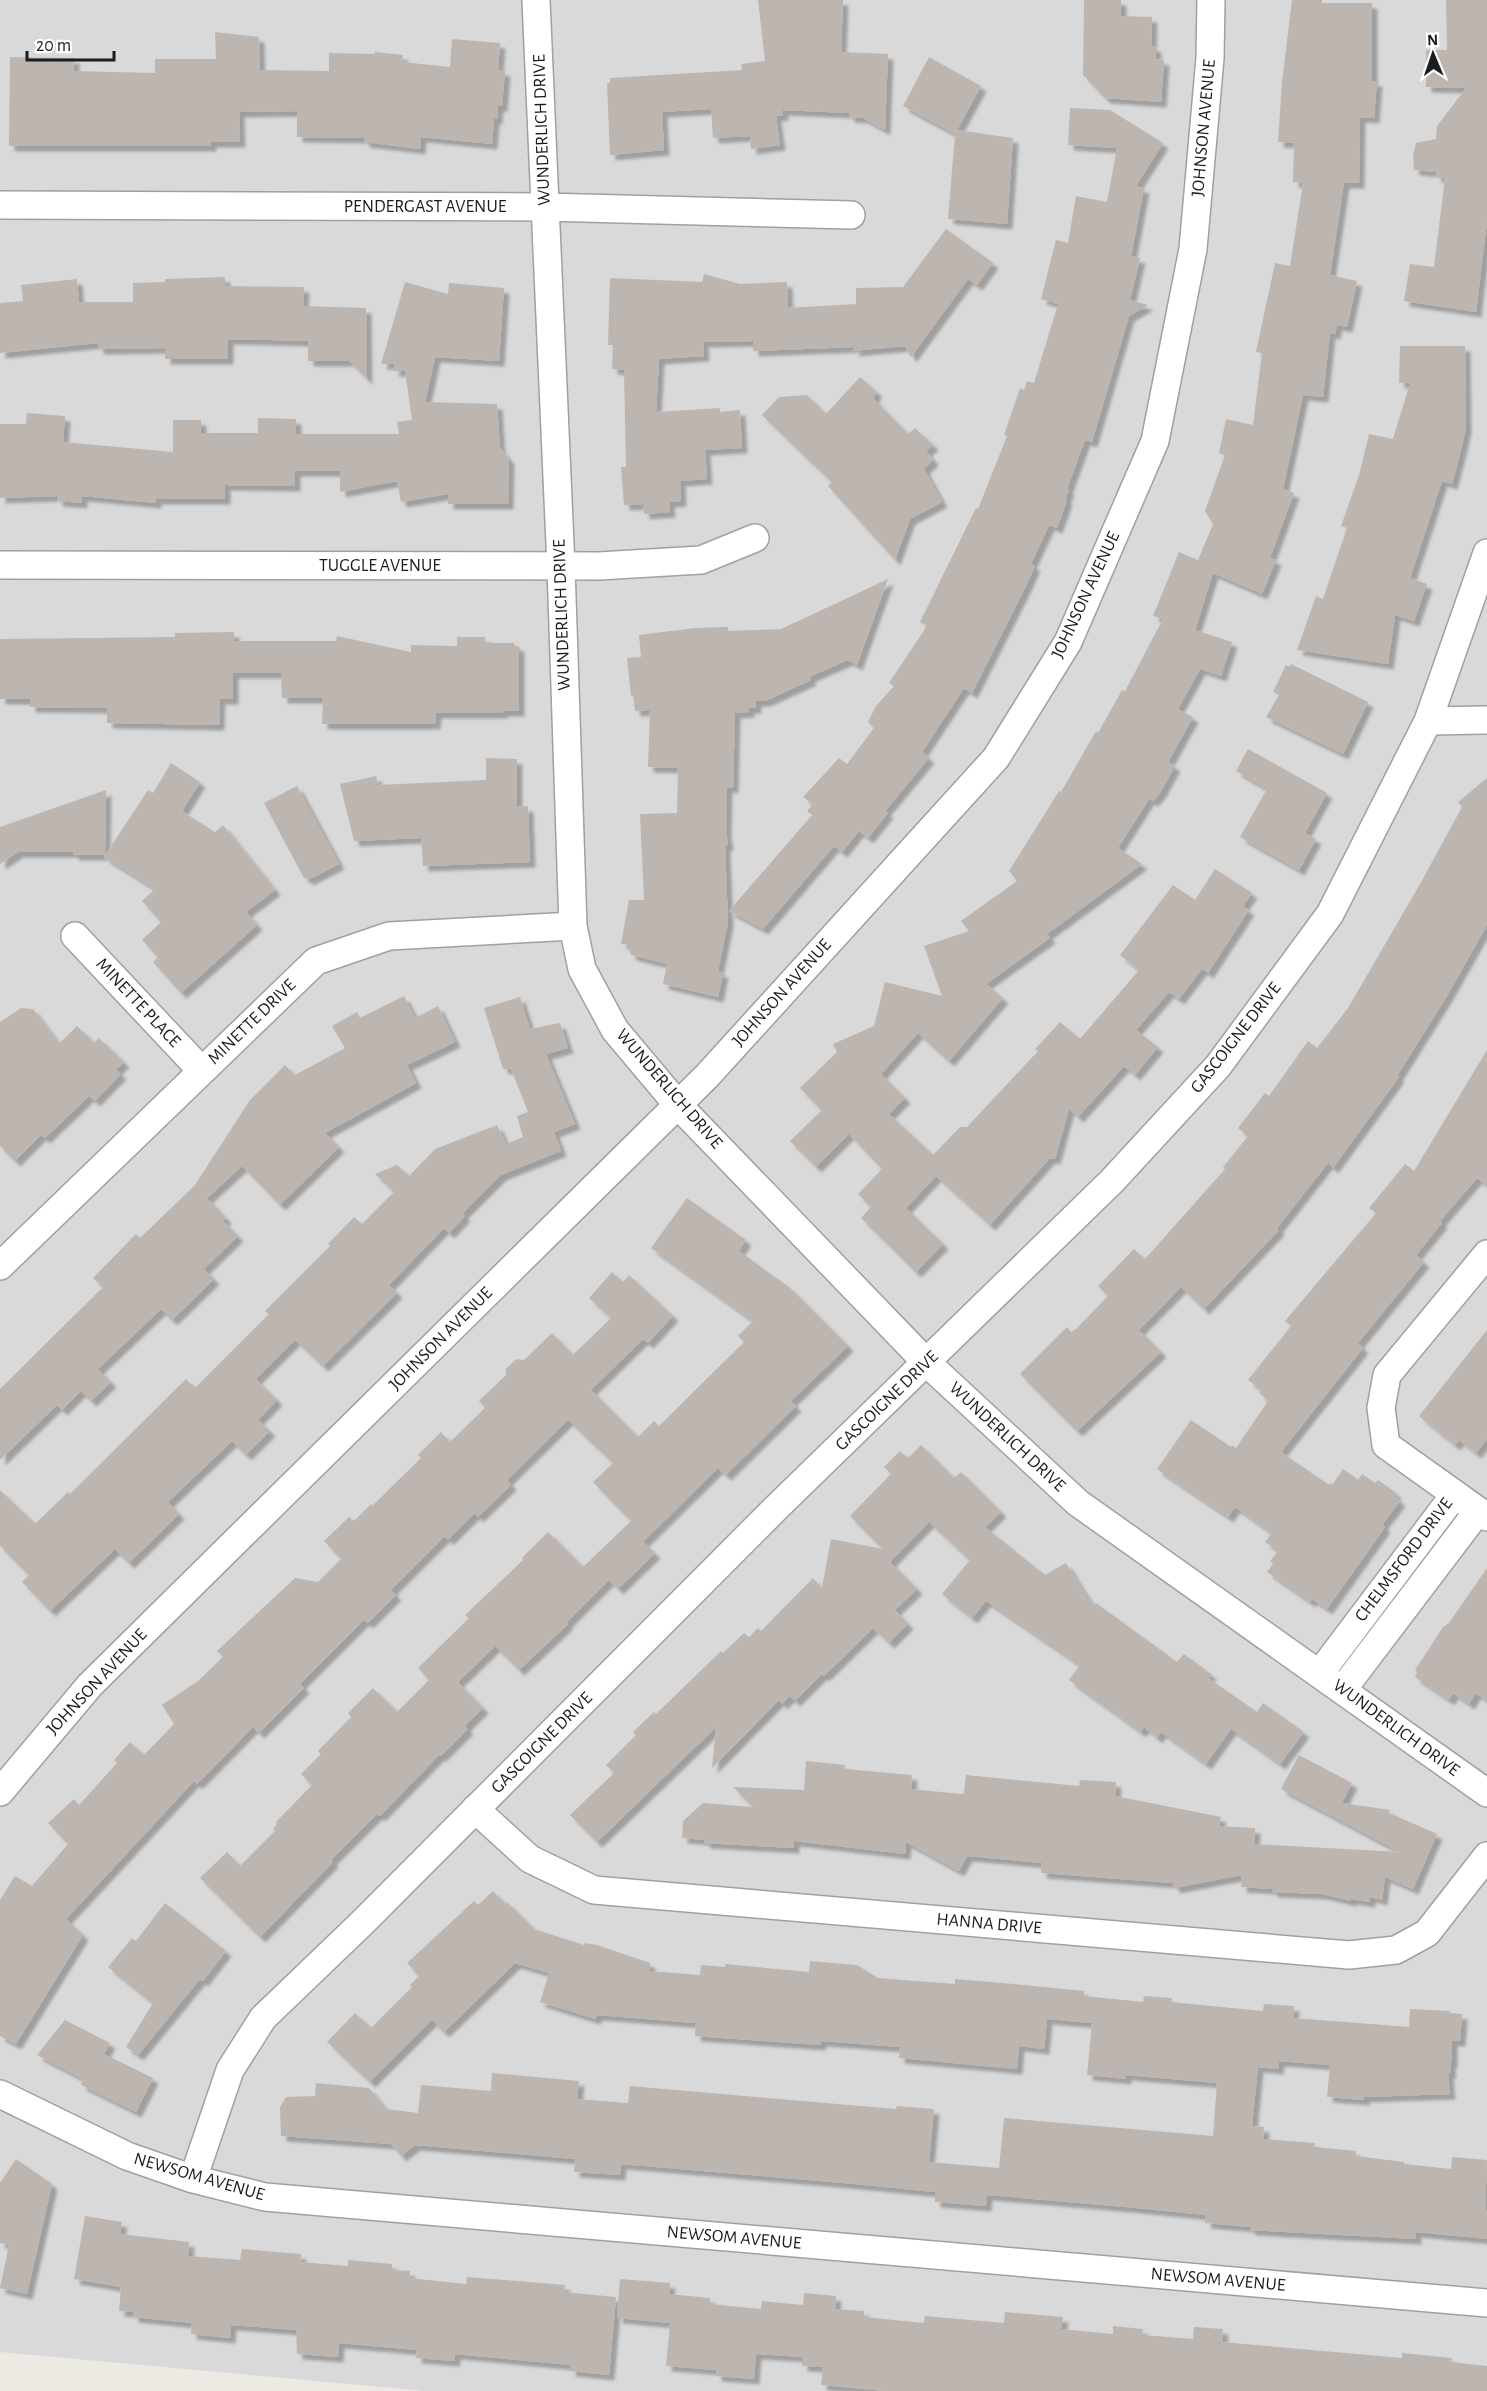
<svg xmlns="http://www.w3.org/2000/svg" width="1487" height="2391" font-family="'Alegreya Sans',sans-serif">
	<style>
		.residential { fill: #dad9d9 }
		.building { fill: #bdb5b0; filter: url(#shadow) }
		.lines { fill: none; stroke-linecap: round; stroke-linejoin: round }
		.minor-casing { stroke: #a0a0a0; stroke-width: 30 }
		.minor { stroke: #fff; stroke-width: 27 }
		.labels { text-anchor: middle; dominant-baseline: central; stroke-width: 4.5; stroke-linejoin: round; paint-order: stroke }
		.street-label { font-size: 18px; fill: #1c1c1c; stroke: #fff }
	</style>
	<defs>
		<filter id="shadow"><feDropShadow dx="5.5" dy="5.5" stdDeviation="1.5" flood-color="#0004"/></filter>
	</defs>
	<rect width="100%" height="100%" fill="#ede9e3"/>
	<!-- residential -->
	<path class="residential" d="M0 0H1487V2391H425L0 2352Z"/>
	<!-- building -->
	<path class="building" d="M758 0H843L841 52 888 54 885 130 863 118 849 117V113L783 110V115L776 116 780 145 751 149 750 136 713 138 711 109 662 112 664 150 610 155 607 83H610V78L742 70 741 64 765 61Z
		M1084 0H1121V16L1152 17 1151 46 1156 47V59L1164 60 1161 102 1105 98 1083 75Z
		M1292 0H1322V3H1372V81H1377L1374 118 1360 117 1359 183H1344L1330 275 1357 281 1347 327 1337 325 1335 334 1330 333 1323 397 1303 395 1283 489 1294 493 1270 558 1276 560 1262 594 1213 573 1195 630 1232 642 1221 676 1200 669 1178 709 1193 717 1168 762 1175 766 1160 793 1153 801 1149 799 1118 848 1142 864 1047 934 1050 938 986 984 1003 998 949 1061 918 1033 881 1074 905 1098 889 1114 933 1155 960 1127H967L1038 1051 1035 1049 1060 1022 1080 1039 1139 970 1120 955 1173 885 1195 900 1215 869 1252 893 1243 906 1249 910 1208 973 1202 969 1179 999 1169 992 1136 1030 1158 1047 1135 1075 1124 1066 1078 1117 1069 1109 1055 1159 1050 1158 990 1225 936 1176 906 1208 943 1244 916 1272 861 1218 871 1207 858 1194 882 1169 849 1134 816 1167 790 1141 822 1110 800 1088 837 1052 833 1044 874 1026 885 982 942 996 924 946 969 931 961 921 1017 881 1009 871 1059 791 1061 792 1096 731 1098 733 1122 690 1125 691 1163 619 1153 616 1179 552 1198 560 1213 524 1205 511 1225 455 1219 453 1226 419 1253 425 1262 353 1256 352 1275 263 1290 266 1303 183 1293 182 1294 143 1278 142 1282 82Z
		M1446 0H1487V221L1476 312 1404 301 1410 264 1434 267 1445 178 1435 177 1437 172 1414 170 1413 156 1416 143 1436 139 1437 126 1466 88 1426 87V50H1447Z
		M215 32 259 37 260 70 329 71V53L375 54V52L403 55 402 62 450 67 452 39 500 43 498 70 505 71 502 106H498L497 119H494L492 144 421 137 420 149 364 142V138L297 137V111L239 112 240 142H211V146H9L10 57 74 58V71L155 73V59H216Z
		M929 57 981 86 957 130 1013 138 1007 224 948 219 955 134 903 106Z
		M1070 108 1110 110 1163 143 1136 186 1144 188 1131 256 1140 258 1130 300 1148 305 1129 316 1092 442 1085 440 1067 489 1069 490 1065 499 1067 500 1057 528 1049 525 1031 564 1035 566 1025 588 972 693 964 688 922 752 929 758 885 811 888 813 868 838 859 831 842 852 834 846 763 929 729 911 812 815 807 811 813 804 803 797 839 758 847 764 874 728 868 722 876 706 894 686 889 683 927 626 920 622 976 508 978 509 1007 436 1004 435 1020 388 1024 390 1027 381 1034 383 1058 304 1041 299 1056 240 1068 243 1076 196 1107 202 1117 148 1068 145Z
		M946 229 993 263 977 285 968 279 911 357 905 346 852 351 856 347 753 351V341L703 342 704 356 659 359 656 412 720 408V412L740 410 742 448 705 450 707 479 680 481 681 501 669 502 670 512 644 514 643 504 624 505 621 467H626L624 370 612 369 613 345H608L610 278 702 282 704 274 740 284 787 282 788 308 856 304V288L903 287Z
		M225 277V286L304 287 303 306 366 308 367 379 349 361H308V341L228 339V359H165V348L98 349V343L0 353V303L23 301 21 285 77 279 79 302H133V283L165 282V279Z
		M405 282 448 294 449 283 504 288 499 361 435 357 425 402 497 404 500 448 509 459 508 504H448V494L401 502 397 481 340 492V471H295V486L225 485V499H156V503L82 496V503L57 501V496L0 498V424H26L27 413 65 416 63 442 173 452V420H201V433H258V418L296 419V434H399L397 422 412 420 405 371H393L395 364H381Z
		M1400 346H1465L1466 428 1460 454 1452 484 1442 481 1410 578 1427 584 1414 621 1395 615 1388 664 1297 650 1316 596 1323 599 1347 528 1341 526 1359 475 1369 434 1393 439 1410 383H1399Z
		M860 377 877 392 873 398 908 434 915 428 933 445 926 451 933 460 924 469 942 502 910 519 895 560 828 486 832 482 762 415 779 397 807 395 826 414Z
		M888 579 857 665 848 660 809 677 811 680 765 701H756V708H749V712L735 713 733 788 727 787 726 833 728 844 725 847 728 922 718 971 723 973 718 997 663 984 667 964 631 955 629 945 621 944 629 900H644L640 814 677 813 678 768 648 767 650 710 635 711 633 695 631 696 627 658 641 657 639 635 695 628 728 627V631L781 629Z
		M234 632V641H336L337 636 411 652V645L457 646V637H485V643H514L515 646H519V711H503V713H436L435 724H322L323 698H282L281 673H233V699H220L219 725 107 723V708L30 707V699H0V639L175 637V633Z
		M1291 664 1368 702 1343 754 1266 717 1279 695 1273 692 1286 665 1290 667Z
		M1248 749 1327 793 1305 833 1316 839 1299 870 1240 837 1267 789 1236 771Z
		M486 758 517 759V807L528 806 530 862 423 866 421 838 354 841 340 784 376 776 378 785 486 780Z
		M171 763 200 782 182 811 215 832 223 825 275 890 246 912 257 925 181 993 153 962 158 957 142 940 161 922 142 901 155 889 104 857 148 790 153 793Z
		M1487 778V925L1447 996 1397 1076 1399 1077 1333 1168 1328 1163 1277 1228 1279 1230 1204 1309 1181 1287 1139 1330 1161 1352 1077 1431 1020 1374 1067 1327 1071 1332 1076 1329 1108 1296 1098 1286 1134 1249 1145 1259 1225 1169 1223 1167 1248 1136 1238 1128 1265 1093 1269 1096 1308 1041 1317 1048 1348 1008 1420 884 1462 807 1458 802Z
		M297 786 339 864 308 880 306 877 304 878 264 803Z
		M106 790 105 855H73V852H18L0 864V827Z
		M404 996 415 1018 438 1006 455 1042 407 1065 416 1083 325 1133 339 1147 280 1205 242 1166 207 1198 226 1218 223 1221 238 1236 204 1269 214 1279 172 1320 161 1309 98 1369 111 1382 91 1401 81 1391 62 1410 57 1405 0 1460V1389L103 1287 93 1278 136 1234 140 1238 195 1185 250 1100 285 1065 295 1075 345 1048 332 1026 357 1012 360 1018Z
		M520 997 530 1029 560 1023 568 1048 546 1054 575 1124 554 1132 561 1151 501 1175 462 1214 465 1216 449 1233 444 1228 389 1285 397 1293 323 1366 295 1340 256 1379 277 1400 258 1420 270 1431 246 1455 232 1441 168 1502 179 1514 129 1563 115 1549 50 1611 22 1582 29 1575 0 1546V1490L35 1524 68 1492 70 1494 186 1379 195 1388 269 1314 265 1311 330 1246 328 1244 354 1217 362 1224 394 1192 375 1174 397 1165 409 1176 435 1149 497 1125 506 1144 523 1137 517 1116 528 1112 511 1069H503L484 1008Z
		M21 1008 33 1009 59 1044 77 1026 94 1043 99 1038 124 1062 116 1070 121 1074 95 1101 89 1096 45 1138 41 1135 15 1161 0 1146V1022Z
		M1487 1050V1185L1477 1178 1440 1221 1442 1223 1416 1255 1424 1262 1358 1343 1363 1348 1281 1452 1329 1485 1330 1483 1332 1485 1343 1469 1358 1480 1362 1474 1375 1483 1378 1480 1396 1493 1394 1496 1400 1501 1382 1525 1385 1527 1327 1609 1312 1599 1310 1602 1267 1572 1273 1564 1270 1561 1278 1551 1265 1542 1272 1533 1235 1507 1228 1517 1157 1469 1191 1420 1231 1447 1232 1445 1236 1448 1268 1401 1259 1393 1262 1390 1248 1380 1291 1326 1285 1321 1376 1213 1369 1208 1405 1164 1414 1171Z
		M687 1198 746 1240 739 1251 790 1288 848 1346 791 1401 796 1406 726 1475 718 1468 643 1542 655 1553 618 1589 609 1580 566 1623 568 1624 519 1670 495 1646 458 1682 483 1708 465 1726 468 1729 441 1756 439 1755 380 1816 377 1814 331 1860 333 1862 260 1937 200 1878 227 1852 240 1866 275 1831 273 1829 277 1824 276 1822 312 1785 301 1774 321 1754 318 1751 351 1717 348 1713 373 1688 397 1712 429 1680 418 1668 469 1618 465 1615 523 1560 522 1558 548 1532 583 1567 631 1521 593 1482 613 1463 568 1420 507 1480 511 1485 478 1517 475 1513 448 1540 445 1536 391 1590 396 1595 368 1623 364 1620 300 1684 304 1688 259 1733 253 1727 197 1784 194 1781 66 1919 83 1935 16 2044 0 2036V1900L15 1876 32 1886 68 1844 48 1823 74 1799 79 1805 117 1763 114 1760 130 1742 144 1755 174 1724 162 1705 198 1681 223 1657 217 1651 295 1578 318 1582 341 1559 324 1541 349 1517 354 1521 371 1504 372 1506 421 1458 418 1455 441 1432 450 1442 485 1408 479 1401 506 1375V1369L516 1359 524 1360 552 1333 573 1355 611 1318 589 1298 612 1272 623 1282 629 1275 673 1316 648 1343 643 1339 591 1390 638 1437 654 1421 659 1426 744 1342 738 1336 753 1321 651 1248Z
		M1487 1330V1439L1476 1453 1459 1440 1455 1445 1419 1416Z
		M921 1445 954 1478 961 1472 1001 1512 985 1527 1045 1575 1066 1563 1093 1607 1096 1603 1177 1662 1184 1654 1211 1674 1208 1678 1257 1712 1263 1703 1304 1732 1280 1764 1231 1729 1206 1764 1161 1732 1157 1738 1144 1727 1141 1732 1069 1680 1080 1665 986 1601 972 1618 942 1594 970 1560 929 1522 890 1562 917 1589 895 1610 908 1624 889 1643 873 1628 824 1676 822 1674 795 1701 790 1696 782 1704 779 1700 712 1768 716 1727 597 1842 570 1815 614 1773 606 1765 636 1735 633 1732 654 1712 656 1714 721 1651 723 1653 744 1633 749 1637 758 1628 761 1631 813 1578 822 1588 831 1539 883 1549 850 1516 891 1474 884 1467 900 1451 908 1458Z
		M1487 1568V1701L1476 1693 1469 1704 1453 1693 1449 1700 1415 1677 1417 1672 1415 1670 1443 1627 1449 1623Z
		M1299 1755 1352 1783 1342 1803 1390 1810 1389 1813 1437 1834 1413 1889 1385 1877 1382 1900 1370 1897V1902L1351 1899V1901L1322 1894 1272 1892V1889L1241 1887 1242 1875 1174 1888 1173 1883 1041 1873 1042 1863 967 1856 959 1871 906 1842 905 1854 794 1841V1848L704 1843 705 1840 682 1838 683 1821 703 1803 753 1807 733 1787 804 1790 806 1761 845 1765V1769L912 1775 911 1789 961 1794 964 1793 966 1775 1079 1786 1080 1780 1116 1782 1115 1796 1221 1817 1219 1826 1255 1828 1254 1844 1400 1852 1281 1789Z
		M493 1891 505 1904 507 1902 534 1929 584 1945 585 1943 597 1945 650 1963V1971L700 1975 701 1965 725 1967V1964L809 1972 810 1961 857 1965 878 1978 955 1984V1979L1014 1984 1084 1991V1996L1143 2002 1144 1996 1172 1998 1171 2002 1263 2011 1264 2004 1294 2006 1293 2018 1345 2022 1409 2027 1410 2009 1450 2011V2013L1462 2014 1460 2041H1452V2062H1450L1451 2073H1448L1450 2094 1364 2097V2100L1327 2097 1330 2065 1279 2061 1278 2069 1258 2067 1252 2126 1264 2127 1263 2139 1315 2143 1314 2147 1356 2151V2156L1404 2162V2164L1451 2169 1452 2157 1487 2160 1485 2210H1487V2239L1416 2232V2239L1250 2230V2227L1205 2223 1206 2215 1126 2207 987 2195 986 2206 935 2202V2192L855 2184 621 2164 620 2175 574 2172 575 2159 415 2145 401 2156 391 2144 281 2136 280 2107 286 2097 315 2096 316 2083 369 2088 386 2109 418 2113 421 2085 491 2091 492 2073 579 2081 577 2099 628 2103 630 2086 896 2109 897 2106 934 2109 929 2162 999 2168 1004 2118 1213 2136 1217 2083 1126 2075V2079L1087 2075 1092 2023 1047 2019 1044 2049 1019 2046 1017 2069 899 2058 900 2047 821 2041 820 2045 695 2036 696 2023 597 2015 595 2019 540 2002 549 1973 515 1963 444 2032 432 2020 370 2082 327 2042 355 2013 371 2028 412 1987 410 1985 419 1976 407 1963 474 1901 478 1905Z
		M165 1903 226 1951 203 1981 200 1979 138 2055 126 2047 153 2003 108 1967 132 1938 136 1941Z
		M65 2020 110 2043 104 2054 153 2078 136 2112 81 2085 83 2079 37 2055Z
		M16 2159 52 2184 27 2294 0 2288 9 2245 0 2243V2183Z
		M85 2216 122 2222 120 2234 189 2242 188 2256 240 2260 242 2249 301 2254 300 2262 348 2266V2260L392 2264V2270L410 2271 409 2278 466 2284 467 2277 565 2285 564 2292 616 2297 609 2375 570 2371 571 2365 455 2354V2361L416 2358 417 2350 339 2343 338 2357 297 2354 296 2330 231 2325 230 2338 191 2334 192 2323 133 2317V2312L119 2311 121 2287 74 2279Z
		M620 2279 670 2283 669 2294 710 2298V2304L761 2309 762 2301 803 2305 804 2293 836 2296 835 2309 864 2311V2317L924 2323 925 2316 1004 2323 1005 2312 1063 2317 1061 2329 1113 2334V2326L1143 2329 1142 2335 1193 2339 1194 2327 1223 2329 1222 2342 1402 2358V2353L1452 2358 1451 2362 1487 2366V2391H887L821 2385 823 2367 802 2366V2357L756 2354 754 2379 716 2376V2370L666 2366 670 2323 617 2318Z"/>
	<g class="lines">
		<defs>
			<path id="minor" d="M536 0 561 567 573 926 582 969 615 1030 678 1105 927 1363 1078 1503 1487 1793
				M0 205 545 207 851 215
				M0 565 599 566 701 560 755 538
				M1428 721 1487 720
				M75 936 201 1070
				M1487 1254 1387 1375 1381 1408 1386 1445 1487 1517
				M0 1266 316 961 389 936 573 926
				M1320 1673 1455 1494
				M1343 1689 1478 1511
				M0 1792 90 1685 707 1076 996 758 1068 642 1155 441 1193 249 1210 58 1211 0
				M475 1809 530 1859 594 1890 1349 1955 1396 1950 1427 1933 1487 1856
				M0 2094 127 2156 193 2179 265 2197 1487 2303
				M193 2179 230 2070 263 2018 362 1923 776 1508 1112 1181 1218 1066 1330 914 1428 721 1487 553"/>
		</defs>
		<!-- minor casing -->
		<use href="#minor" class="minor-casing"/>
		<!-- minor -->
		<use href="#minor" class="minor"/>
	</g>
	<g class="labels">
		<!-- street labels -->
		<g class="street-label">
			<text transform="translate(1204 128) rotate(-85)">JOHNSON AVENUE</text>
			<text transform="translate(542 130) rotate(-92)">WUNDERLICH DRIVE</text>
			<text x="425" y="207">PENDERGAST AVENUE</text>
			<text x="380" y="566">TUGGLE AVENUE</text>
			<text transform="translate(1086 595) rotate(-65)">JOHNSON AVENUE</text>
			<text transform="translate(562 615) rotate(-92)">WUNDERLICH DRIVE</text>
			<text transform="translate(782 993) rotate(-48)">JOHNSON AVENUE</text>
			<text transform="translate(138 1003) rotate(47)">MINETTE PLACE</text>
			<text transform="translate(252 1022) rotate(-44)">MINETTE DRIVE</text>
			<text transform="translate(1236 1038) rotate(-52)">GASCOIGNE DRIVE</text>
			<text transform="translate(669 1089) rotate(49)">WUNDERLICH DRIVE</text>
			<text transform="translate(441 1339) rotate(-45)">JOHNSON AVENUE</text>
			<text transform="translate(887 1401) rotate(-44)">GASCOIGNE DRIVE</text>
			<text transform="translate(1007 1437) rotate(43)">WUNDERLICH DRIVE</text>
			<text transform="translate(1404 1560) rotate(-53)">CHELMSFORD DRIVE</text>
			<text transform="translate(97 1682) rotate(-47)">JOHNSON AVENUE</text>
			<text transform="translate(1396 1728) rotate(36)">WUNDERLICH DRIVE</text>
			<text transform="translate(542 1743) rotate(-45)">GASCOIGNE DRIVE</text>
			<text transform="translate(989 1924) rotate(5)">HANNA DRIVE</text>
			<text transform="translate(199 2177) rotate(16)">NEWSOM AVENUE</text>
			<text transform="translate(734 2238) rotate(5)">NEWSOM AVENUE</text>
			<text transform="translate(1218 2280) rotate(5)">NEWSOM AVENUE</text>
		</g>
	</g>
	<!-- north arrow -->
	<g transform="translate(1433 54) rotate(358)" stroke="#ffffff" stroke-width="4.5" paint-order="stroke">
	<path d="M0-4.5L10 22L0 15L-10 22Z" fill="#1c1c1c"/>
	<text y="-9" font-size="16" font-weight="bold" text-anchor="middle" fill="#1c1c1c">N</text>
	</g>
	<!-- scale -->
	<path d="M27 51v9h87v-9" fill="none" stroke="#1c1c1c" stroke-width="3"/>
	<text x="36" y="51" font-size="18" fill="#1c1c1c" stroke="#ffffff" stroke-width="4.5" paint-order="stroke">20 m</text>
</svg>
